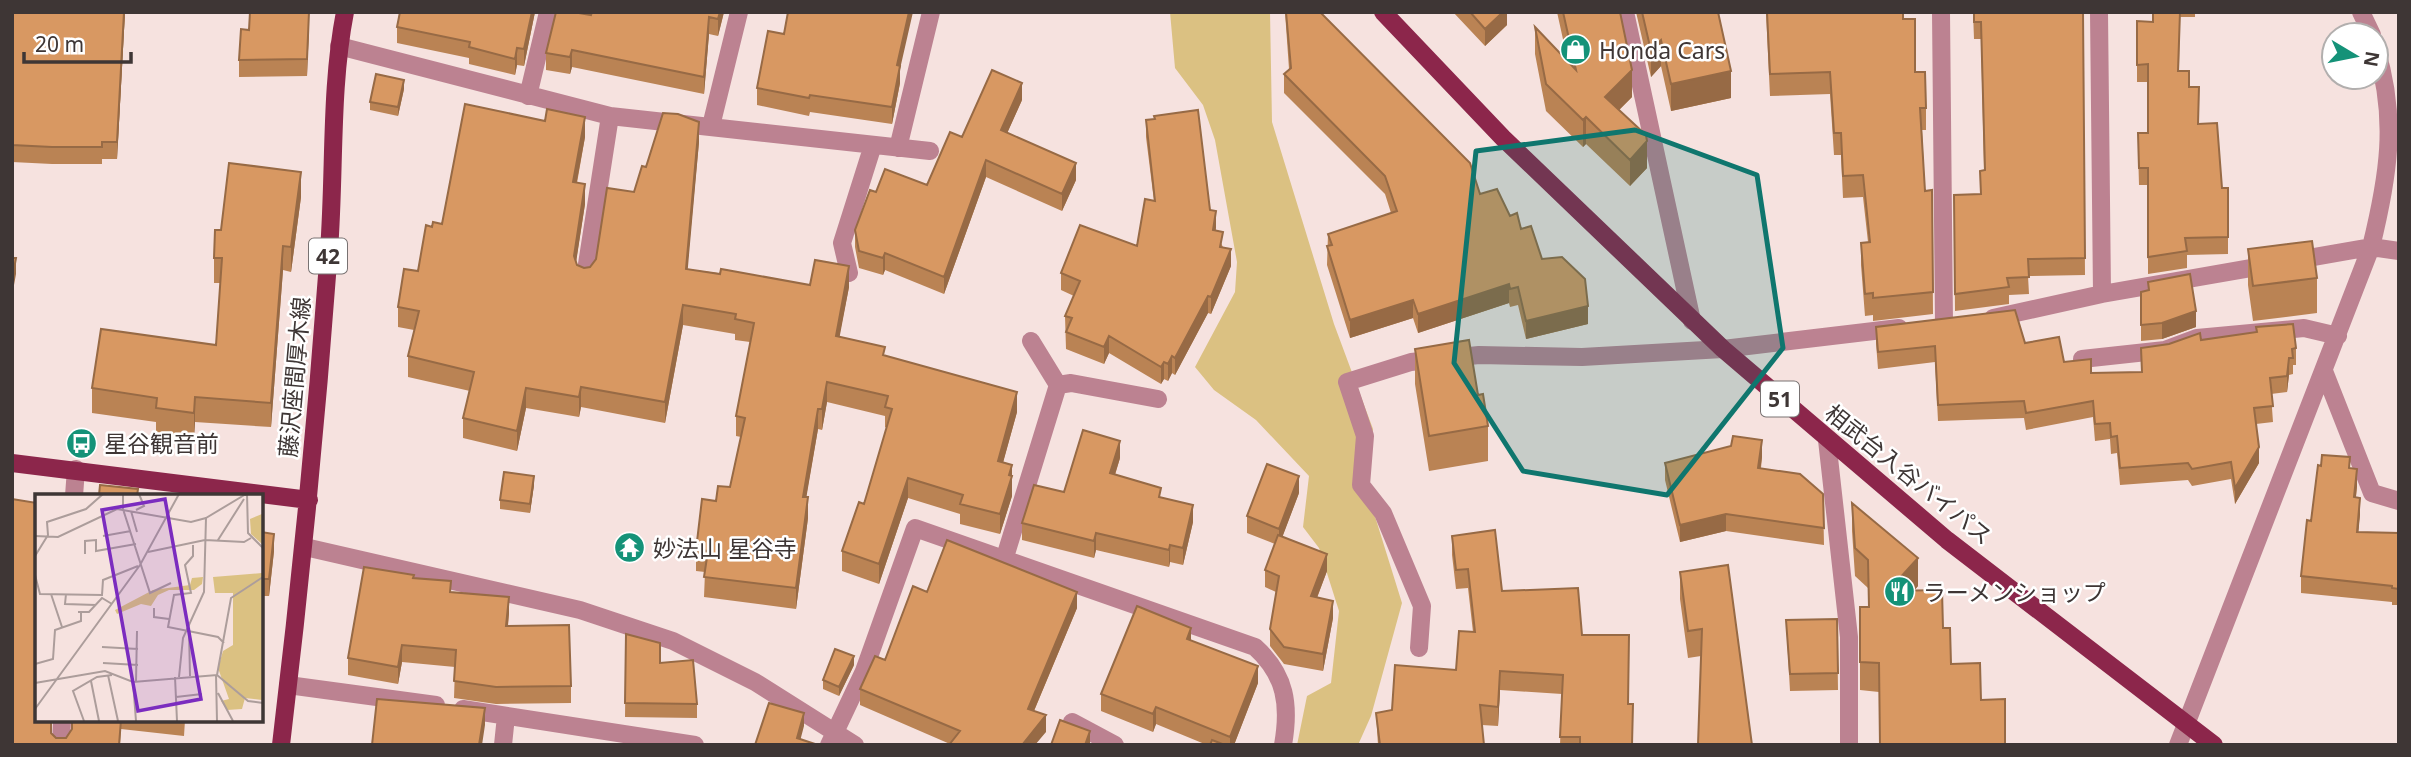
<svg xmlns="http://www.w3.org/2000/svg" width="2411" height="757" font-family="'Noto Sans','Noto Sans JP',sans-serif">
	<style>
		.green { fill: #dbc182 }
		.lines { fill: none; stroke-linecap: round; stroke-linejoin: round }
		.minor { stroke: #bc8291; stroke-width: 18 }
		.major { stroke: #8c264b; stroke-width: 18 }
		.wall { fill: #ba8354 }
		.shaded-wall { fill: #976a45 }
		.building { fill: #d89862; stroke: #976a45; stroke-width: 2 }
		.marked { fill: #0f766e; fill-opacity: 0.2; stroke: #0f766e; stroke-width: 5; stroke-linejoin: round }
		.labels { text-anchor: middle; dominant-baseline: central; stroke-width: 5; stroke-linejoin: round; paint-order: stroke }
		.shield { fill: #fff; stroke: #787272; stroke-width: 2 }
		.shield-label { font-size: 21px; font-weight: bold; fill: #3e3635 }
		.poi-label { font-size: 23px; fill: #3e3635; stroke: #fff; text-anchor: start }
		.street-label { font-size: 23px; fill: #3e3635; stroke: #fff }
		.inset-road { fill: none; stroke: #ac9d9b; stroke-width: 2 }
		.view { fill: #7b2cbf; fill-opacity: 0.15; stroke: #7b2cbf; stroke-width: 3.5 }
		.inset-edge { fill: none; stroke: #3e3635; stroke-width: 3.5 }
	</style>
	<rect width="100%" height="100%" fill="#f6e2df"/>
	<!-- green -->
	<path class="green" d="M1170 12H1270L1272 122 1334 324 1373 429 1368 494 1402 603 1371 716 1358 745H1297L1307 696 1331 683 1339 611 1319 548 1303 527 1309 476 1256 420 1214 390 1195 367 1235 292 1237 262 1215 140 1203 105 1175 68Z"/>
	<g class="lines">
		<!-- minor -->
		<path class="minor" d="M1625 12 1692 321
			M1941 12 1944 323
			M2099 12 2102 294
			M2361 12 2372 35
			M339 46 610 116 930 151
			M528 96 548 12
			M711 126 739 12
			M898 148 931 12
			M849 273 842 243 873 145
			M585 277 610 116
			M1993 318 2102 294 2371 247 2399 251
			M1031 341 1058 385
			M2082 359 2165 350 2197 338 2304 328 2338 336
			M2324 371 2372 493 2399 501
			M1827 440 1849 637V745
			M74 496 76 469
			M305 547 580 610 673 641 755 682 855 745
			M1005 557 1058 385 1071 383 1158 399
			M1419 648 1422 606 1383 513 1361 485 1365 436 1347 382 1411 362 1479 355 1582 357 1723 349 1899 328
			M288 685 436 705
			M463 709 695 745
			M1072 722 1115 745
			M61 745 62 720
			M503 745 506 716
			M829 745 864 671 915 528 1255 647C1286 675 1290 705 1283 745
			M2178 745 2371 247C2388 178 2398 119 2376 49"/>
		<!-- major -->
		<path class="major" d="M1383 12 1503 138 1723 349 1947 540 2214 745
			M12 463 309 500
			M281 745C301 580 317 415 329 250 335 171 330 89 345 12"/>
	</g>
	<!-- wall -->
	<path class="wall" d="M12 12H125L117 159H102V164H52L12 162Z
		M535 12 524 66 517 65 515 75 469 64V58L397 43V27Z
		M724 12 718 36 709 34 704 94 572 67 570 74 546 70V53L591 15Z
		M1285 12H1320L1480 194 1510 216 1521 229 1588 324 1526 339 1518 305 1510 307 1509 303 1418 333 1413 318 1350 338 1327 265 1328 234 1391 213 1385 194 1284 93V74L1289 69Z
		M1453 12H1507V25L1485 46Z
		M1557 12H1620L1632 97 1619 110 1647 168 1630 186 1586 144 1583 147 1546 111 1535 54V27L1568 62Z
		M1636 12H1718L1731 98 1671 111 1661 66 1651 77Z
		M1766 12H1903V19L1915 72 1926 108V130H1922L1925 191 1932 190 1933 314 1873 321V315L1865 316 1861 265V243L1868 242 1863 197 1843 198 1841 155H1834L1830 94 1770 96Z
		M1973 12H2083L2085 275 2028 276 2029 294 2009 295V304L1955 311 1954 195 1980 194V171L1984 170 1981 39H1974Z
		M2153 12H2195V17H2180L2179 71 2189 87 2199 124 2222 188H2228V254L2187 255V268L2148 274V185H2139L2138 150 2148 133V82H2137V21L2153 22Z
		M309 26 307 76 239 77V60L249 30Z
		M784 34 900 69V83L892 124 810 112 809 116 757 105V88Z
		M404 89 398 116 370 110V102Z
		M1022 100 1007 133 1076 180 1062 211 986 177 944 294 885 270 883 275 859 268 855 247V230L876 192 927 185 962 137Z
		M1146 120 1210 210 1216 231 1231 266 1211 314 1208 313 1175 375 1172 373 1168 381 1164 379 1161 384 1109 353 1104 364 1066 349 1065 316 1074 296 1061 290V273L1137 246 1154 201 1146 137Z
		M545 121 585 137 577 183 585 204 576 261 577 265 584 268 590 267 596 259 634 192 646 167 699 142 687 269 810 285 849 287 839 337 1017 412 1003 462 1012 465V496L1000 534 960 524V514L908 498 879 584 842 571V551L864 504 887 428 885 427V416L827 402 822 430 818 429 806 497 808 518 796 609 704 597 705 572 696 571V550L716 501 730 487 741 437 736 436V416L750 342 735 340V334L683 325 665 423 581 407 579 417 526 408 517 451 463 438V418L470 391 408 377V356L414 330 398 327V307L418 271 432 227 442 224Z
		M301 197 291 272 283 270 271 427 195 422 194 437 156 433V422L92 413V388L216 345 221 283H214V258L221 230Z
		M2248 249 2317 278V313L2253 321 2248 285Z
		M2141 292 2196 327 2162 339 2141 341Z
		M1876 327 2025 343 2091 373 2142 372 2201 340 2256 332V327L2296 348V365H2293V374L2289 375 2287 392 2271 394 2273 422 2256 424 2259 463 2235 504 2231 479 2192 486 2188 480 2120 485 2117 453 2111 454 2110 439 2095 441 2093 417 2026 430 2024 418 1938 421 1935 362 1878 369 1876 343Z
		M1415 349 1478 395 1488 426V461L1429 471 1415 384Z
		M1762 457 1761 468 1823 494 1824 545 1726 531 1680 542 1665 480V463Z
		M1120 458 1115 475 1161 498 1193 522 1183 565 1170 562 1169 567 1096 550 1094 558 1022 540V523L1064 492Z
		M2350 469 2357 486 2356 497 2360 514 2358 532 2399 533V605H2392V602L2301 593V576Z
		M534 485 530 513 500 509V500Z
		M1299 493 1282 537 1327 571 1317 598 1333 618 1323 671 1284 664 1270 646V629L1276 592 1265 587V570L1275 544 1247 533V516Z
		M1852 503 1918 586 1914 591 1943 628 1951 664 1981 700 2005 745 1879 692 1860 690V607H1869L1868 588 1855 576 1852 531Z
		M261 532 274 551 269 596H261Z
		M1452 536 1502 591 1582 635 1629 655 1628 704 1633 723 1632 745H1560L1562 694 1500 690 1498 726 1482 725 1484 745H1378L1376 713 1392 710 1456 670 1473 632 1468 588 1456 589 1452 555Z
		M1728 565 1701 656 1688 658 1680 599V572Z
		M414 578 509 613 508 626 571 686V703L496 704 454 698 455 667 402 662 398 684 348 675V658Z
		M927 592 1077 608 1034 711 1046 732 950 744 860 705V689L885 660Z
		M1837 619 1838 690 1790 691 1786 620Z
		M626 634 660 663 697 704V718L625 717Z
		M1191 641 1258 683 1234 745H1207L1156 724 1153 732 1101 711V694Z
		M854 665 839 696 823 689V680Z
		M52 720V734L56 738H66L72 729V720H185L184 736 121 729 120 745H12Z"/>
	<!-- shaded-wall -->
	<path class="shaded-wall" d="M124 12H125L117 159V142Z
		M309 12V26L307 76V59Z
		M532 12H535L524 66V49Z
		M720 12H724L718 36V19Z
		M909 12H913L900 69V83L892 124V107L897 65Z
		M1503 12H1507V25L1485 46V29Z
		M709 17V34L704 94V77Z
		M1661 40V66L1651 77V51Z
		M517 48V65L515 75V59Z
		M572 50V67L570 74V57Z
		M1632 70V97L1605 124V97Z
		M1731 71V98L1671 111V84Z
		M404 80V89L398 116V107Z
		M1022 83V100L1001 147V130Z
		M585 117V137L573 202V182Z
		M1586 117V144L1583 147V120Z
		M699 122V142L686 289V269Z
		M1647 141V168L1630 186V160Z
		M986 160V177L944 294V277Z
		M1076 163V180L1062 211V194Z
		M301 172V197L291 272V247Z
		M585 184V204L574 276V256Z
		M1216 211V228L1213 247V230Z
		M283 246V270L271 427V403Z
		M1231 249V266L1211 314V297Z
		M885 253V270L883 275V258Z
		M16 258V274L12 296V280Z
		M849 266V287L836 356V336Z
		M1509 284V303L1418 333V314Z
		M1208 296V313L1175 375V358Z
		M1413 300V318L1350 338V320Z
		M683 305V325L665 423V402Z
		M1588 306V324L1526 339V321Z
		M2196 311V327L2162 339V323Z
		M1109 336V353L1104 364V347Z
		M1172 356V373L1168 381V364Z
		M2289 358V375L2287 392V376Z
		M1164 362V379L1161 384V367Z
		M827 382V402L822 430V409Z
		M581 387V407L579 417V397Z
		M526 388V408L517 451V431Z
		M1017 392V412L998 481V461Z
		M195 397V422L194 437V413Z
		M818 409V429L803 517V497Z
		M1762 440V457L1758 485V468Z
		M1120 441V458L1110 490V473Z
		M2259 447V463L2235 504V488Z
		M1012 465V496L1000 534V514Z
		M2357 469V486L2354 514V497Z
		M534 476V485L530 513V504Z
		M1299 476V493L1279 546V529Z
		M908 478V498L879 584V564Z
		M808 497V518L796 609V588Z
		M2360 498V514L2357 549V532Z
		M1193 505V522L1183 565V548Z
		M1726 514V531L1680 542V525Z
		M1096 533V550L1094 558V541Z
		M274 534V551L269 596V579Z
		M1170 545V562L1169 567V550Z
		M1327 554V571L1311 613V596Z
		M1918 558V586L1888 620V591Z
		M1077 592V608L1028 725V709Z
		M509 597V613L506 643V626Z
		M1333 601V618L1323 671V654Z
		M1191 628V645L1187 639Z
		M402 645V662L398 684V667Z
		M854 656V665L839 696V687Z
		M1258 666V683L1234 745H1230V737Z
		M1500 671V690L1498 726V707Z
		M1156 707V724L1153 732V714Z
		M485 708V725L482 745H479Z
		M804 713V726L799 745 797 738Z
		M1046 715V732L1035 745H1022Z
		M1090 731V745H1085Z"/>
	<!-- building -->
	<path class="building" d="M12 12H124L117 142H102V147H52L12 145Z
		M250 12H309L307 59 239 60 241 29 249 30Z
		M400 12H532L524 49 517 48 515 59 469 47 470 42 397 27Z
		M556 12H573L591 15 592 12H720L718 19 709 17 704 77 572 50 570 57 546 53Z
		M788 12H909L897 65 900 66 892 107 810 95 809 98 757 88 768 31 784 34Z
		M1286 12H1320L1470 163 1480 194 1497 189 1510 216 1517 213 1521 229 1531 226 1542 259 1562 257 1585 279 1588 306 1526 321 1518 287 1510 289 1509 284 1418 314 1413 300 1350 320 1327 246 1332 245 1328 234 1397 211 1385 176 1284 74 1291 68Z
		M1470 12H1503L1485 29Z
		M1563 12H1620L1632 70 1605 97 1646 135 1647 141 1630 160 1586 117 1583 120 1546 84 1535 27 1576 70Z
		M1642 12H1718L1731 71 1671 84 1661 40 1651 51Z
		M1767 12H1903V19H1915V72H1925L1926 108H1920L1925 191 1932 190 1933 292 1873 298V293L1865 294 1861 243 1870 242 1863 175 1843 176 1841 133H1834L1830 72 1770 74Z
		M1974 12H2083L2085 258 2028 259 2029 277 2007 278 2009 287 1955 294 1954 195 1981 194 1980 171 1985 170 1981 22H1974Z
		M2153 12H2180L2178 71H2189V87H2199L2198 124 2217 123 2222 188H2228V237L2185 238 2187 251 2148 257V168H2139L2138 133H2148V64L2137 65V21L2153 22Z
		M992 70 1022 83 1001 130 1076 163 1062 194 986 160 944 277 885 253 883 258 859 251 855 230 870 190 876 192 885 169 927 185 950 132 962 137Z
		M376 74 404 80 398 107 370 102Z
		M465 104 545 121 547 109 585 117 573 182 585 184 574 256 577 265 584 268 590 267 596 259 607 188 634 192 642 166 646 167 663 113 678 114 699 122 686 269 720 274 721 269 810 285 815 260 849 266 836 336 885 347 883 355 1017 392 998 461 1012 465 1009 475 1012 476 1000 514 960 504 963 495 908 478 879 564 842 551 859 502 864 504 892 409 885 407 888 396 827 382 822 409H818L803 497H808L796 588 704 577 708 551 696 550 702 499 716 501 718 486 730 487 745 418 736 416 754 323 735 319 736 314 683 305 665 402 581 387 579 397 526 388 517 431 463 418 474 372 408 356 419 311 398 307 404 269 418 271 426 225 432 227 433 222 442 224Z
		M1198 110 1210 210 1216 211 1213 230 1223 232 1220 247 1231 249 1211 297 1208 296 1175 358 1172 356 1168 364 1164 362 1161 367 1109 336 1104 347 1066 332 1072 318 1065 316 1080 281 1061 273 1080 225 1137 246 1145 199 1155 201 1146 120 1155 119 1154 116Z
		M229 163 301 172 291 247 283 246 271 403 195 397 194 413 156 408 157 398 92 388 101 329 216 345 222 258H214L215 230H221Z
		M2312 241 2317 278 2253 286 2248 249Z
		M12 258H16L12 280Z
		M2190 274 2196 311 2162 323 2141 325V292L2149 290 2148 282Z
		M2015 310 2025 343 2059 337 2064 362 2091 359V373L2142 372 2141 348 2169 344 2200 333 2201 340 2257 332 2256 327 2293 324 2296 348 2292 349 2293 358H2289L2287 376 2270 378 2273 406 2254 408 2259 447 2235 488 2231 462 2192 469 2188 463 2120 468 2117 436 2111 437 2110 423 2095 424 2093 401 2026 413 2024 401 1938 405 1935 346 1878 352 1876 327Z
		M1469 340 1478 395 1483 394 1488 426 1429 436 1415 349Z
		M1083 430 1120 441 1110 473 1161 488 1159 497 1193 505 1183 548 1170 545 1169 550 1096 533 1094 541 1022 523 1034 485 1064 492Z
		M1733 436 1762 440 1758 468 1800 474 1823 494 1824 528 1726 514 1680 525 1665 463 1731 446Z
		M2322 455 2350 457 2349 468 2357 469 2354 497 2360 498 2357 532 2399 533V589L2392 588V586L2301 576 2307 520 2311 521 2318 465 2321 466Z
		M1267 464 1299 476 1279 529 1247 516Z
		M504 472 534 476 530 504 500 500Z
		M100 485 138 489 137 496H95V495H99Z
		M12 499 37 503V720H51V733L56 738H66L72 729V720H121L119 745H12Z
		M1852 503 1918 558 1888 591 1942 590 1943 628H1950L1951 664 1980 663 1981 700 2005 699V745H1880L1879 663 1860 662V607H1869L1868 560 1855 548Z
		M1495 530 1502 591 1578 588 1582 635H1629L1628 704H1633L1632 745H1580V737H1560L1563 675 1500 671 1498 707 1480 705 1484 745H1380L1376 713 1392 710 1395 665 1456 670 1459 631 1475 632 1468 569 1456 570 1452 536Z
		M261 532 274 534 269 579H261Z
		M1278 535 1327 554 1311 596 1333 601 1323 654 1284 647 1270 629 1279 576 1265 570Z
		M947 540 1077 592 1028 709 1046 715 1022 745H949L960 731 860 689 875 656 885 660 913 586 927 592Z
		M1728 565 1752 745H1698L1702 629 1688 631 1680 572Z
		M364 567 414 575 413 578 451 581 450 592 509 597 506 626 569 625 571 686 496 687 454 681 456 650 402 645 398 667 348 658Z
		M1137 606 1191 628 1187 639 1258 666 1230 737 1156 707 1153 714 1101 694Z
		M1837 619 1838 673 1790 674 1786 620Z
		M626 634 660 643V663L693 660 697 704 625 703Z
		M835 649 854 656 839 687 823 680Z
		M377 699 485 708 479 745H372Z
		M769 703 804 713 797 738 818 745H755Z
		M1060 720 1090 731 1085 745H1051Z
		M1212 740 1225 745H1210Z"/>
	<!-- marked area -->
	<path class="marked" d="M1635 130 1757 175 1783 348 1667 495 1523 471 1454 363 1476 151Z"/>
	<!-- icons -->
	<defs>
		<symbol id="shop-disc" viewBox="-11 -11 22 22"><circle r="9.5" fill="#149278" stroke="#fff"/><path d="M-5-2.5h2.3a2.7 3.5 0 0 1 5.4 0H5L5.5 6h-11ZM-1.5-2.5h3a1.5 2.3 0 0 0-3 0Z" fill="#fff"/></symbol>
		<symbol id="bus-disc" viewBox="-11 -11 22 22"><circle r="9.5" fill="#149278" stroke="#fff"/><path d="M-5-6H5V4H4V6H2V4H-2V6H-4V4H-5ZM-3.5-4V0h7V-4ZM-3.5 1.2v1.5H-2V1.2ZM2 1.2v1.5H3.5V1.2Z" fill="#fff"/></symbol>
		<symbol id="temple-disc" viewBox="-11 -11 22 22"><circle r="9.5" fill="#149278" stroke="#fff"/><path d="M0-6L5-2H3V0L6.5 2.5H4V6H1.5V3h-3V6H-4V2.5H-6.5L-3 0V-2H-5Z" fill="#fff"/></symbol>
		<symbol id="restaurant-disc" viewBox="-11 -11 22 22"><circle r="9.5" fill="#149278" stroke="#fff"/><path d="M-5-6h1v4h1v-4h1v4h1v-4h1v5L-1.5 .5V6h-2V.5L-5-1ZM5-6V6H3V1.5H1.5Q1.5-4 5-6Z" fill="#fff"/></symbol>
	</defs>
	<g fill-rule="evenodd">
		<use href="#shop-disc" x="1558" y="32" width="35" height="35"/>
		<use href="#bus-disc" x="64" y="426" width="35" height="35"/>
		<use href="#temple-disc" x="612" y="530" width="35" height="35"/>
		<use href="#restaurant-disc" x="1882" y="574" width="35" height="35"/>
	</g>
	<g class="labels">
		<!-- shield labels -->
		<g class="shield">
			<rect x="309" y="238.5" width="38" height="35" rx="5"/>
			<rect x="1761" y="381.5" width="38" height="35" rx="5"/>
		</g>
		<g class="shield-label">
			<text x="328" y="256">42</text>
			<text x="1780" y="399">51</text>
		</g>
		<!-- poi labels -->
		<g class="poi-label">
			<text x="1599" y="50">Honda Cars</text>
			<text x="104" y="443">星谷観音前</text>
			<text x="653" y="548">妙法山 星谷寺</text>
			<text x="1923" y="592">ラーメンショップ</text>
		</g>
		<!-- street labels -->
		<g class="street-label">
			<text transform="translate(294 377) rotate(-85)">藤沢座間厚木線</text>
			<text transform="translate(1909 474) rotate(39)">相武台入谷バイパス</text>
		</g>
	</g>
	<!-- overview -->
	<g transform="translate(35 494)">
		<rect width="228" height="228" fill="#f6e2df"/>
		<path d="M227 20V50L216 40 215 25ZM227 79V206L210 204 207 215 192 216 186 207 194 205 183 174 188 157 198 151V99H180L178 83ZM168 83 167 90 159 96H134L123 101 116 112 106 110 82 120 80 116 118 96 155 91 157 84Z" fill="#dbc182"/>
		<path class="inset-road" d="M88 0V15L115 99 136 89M212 0 213 39 228 54M101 16 109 12 104 0M96 17 102 38M0 42 23 43 82 15 156 28 171 24M68 42 96 37M183 46 209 5M158 51V62L150 71 156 99 139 101 133 133 183 143 189 149M113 58 170 46 209 48 216 44M50 60V47L61 46V57L101 50M0 62 13 41 12 28 51 15 68 0M0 81 5 100 67 101 68 86 103 72M16 100 27 133M31 100 30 110 61 111M119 114V123L134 125M43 118H54L67 104 77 110M154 137 155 182M67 153 103 155M68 169 103 171M0 170 18 165 20 136 46 127V118M73 181 83 227M181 181 182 227M182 181 196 104 228 83M140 183 142 227M144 183 148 144 169 98 171 24 211 0M56 187 64 227M98 188 101 227M101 188 102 137M0 189 70 177 98 188 182 181 213 207 228 209M183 199 198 227M141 203 167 200M0 215 105 71 144 0M49 227 38 197 62 183 77 181"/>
		<path class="view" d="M130 5 166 205 103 217 67 16Z"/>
		<rect width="228" height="228" class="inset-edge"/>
	</g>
	<!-- border -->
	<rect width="2411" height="757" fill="none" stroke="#3e3635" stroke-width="28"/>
	<!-- north arrow -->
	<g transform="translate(2355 56) rotate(100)"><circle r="33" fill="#ffffff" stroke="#b2afae" stroke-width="2"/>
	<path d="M0-5L12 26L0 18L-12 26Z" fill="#149278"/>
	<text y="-10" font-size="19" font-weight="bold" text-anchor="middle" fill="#3e3635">N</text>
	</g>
	<!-- scale -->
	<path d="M24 52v10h107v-10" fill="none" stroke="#3e3635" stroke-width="3.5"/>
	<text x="35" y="52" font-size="21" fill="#3e3635" stroke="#ffffff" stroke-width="5" paint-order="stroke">20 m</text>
</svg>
